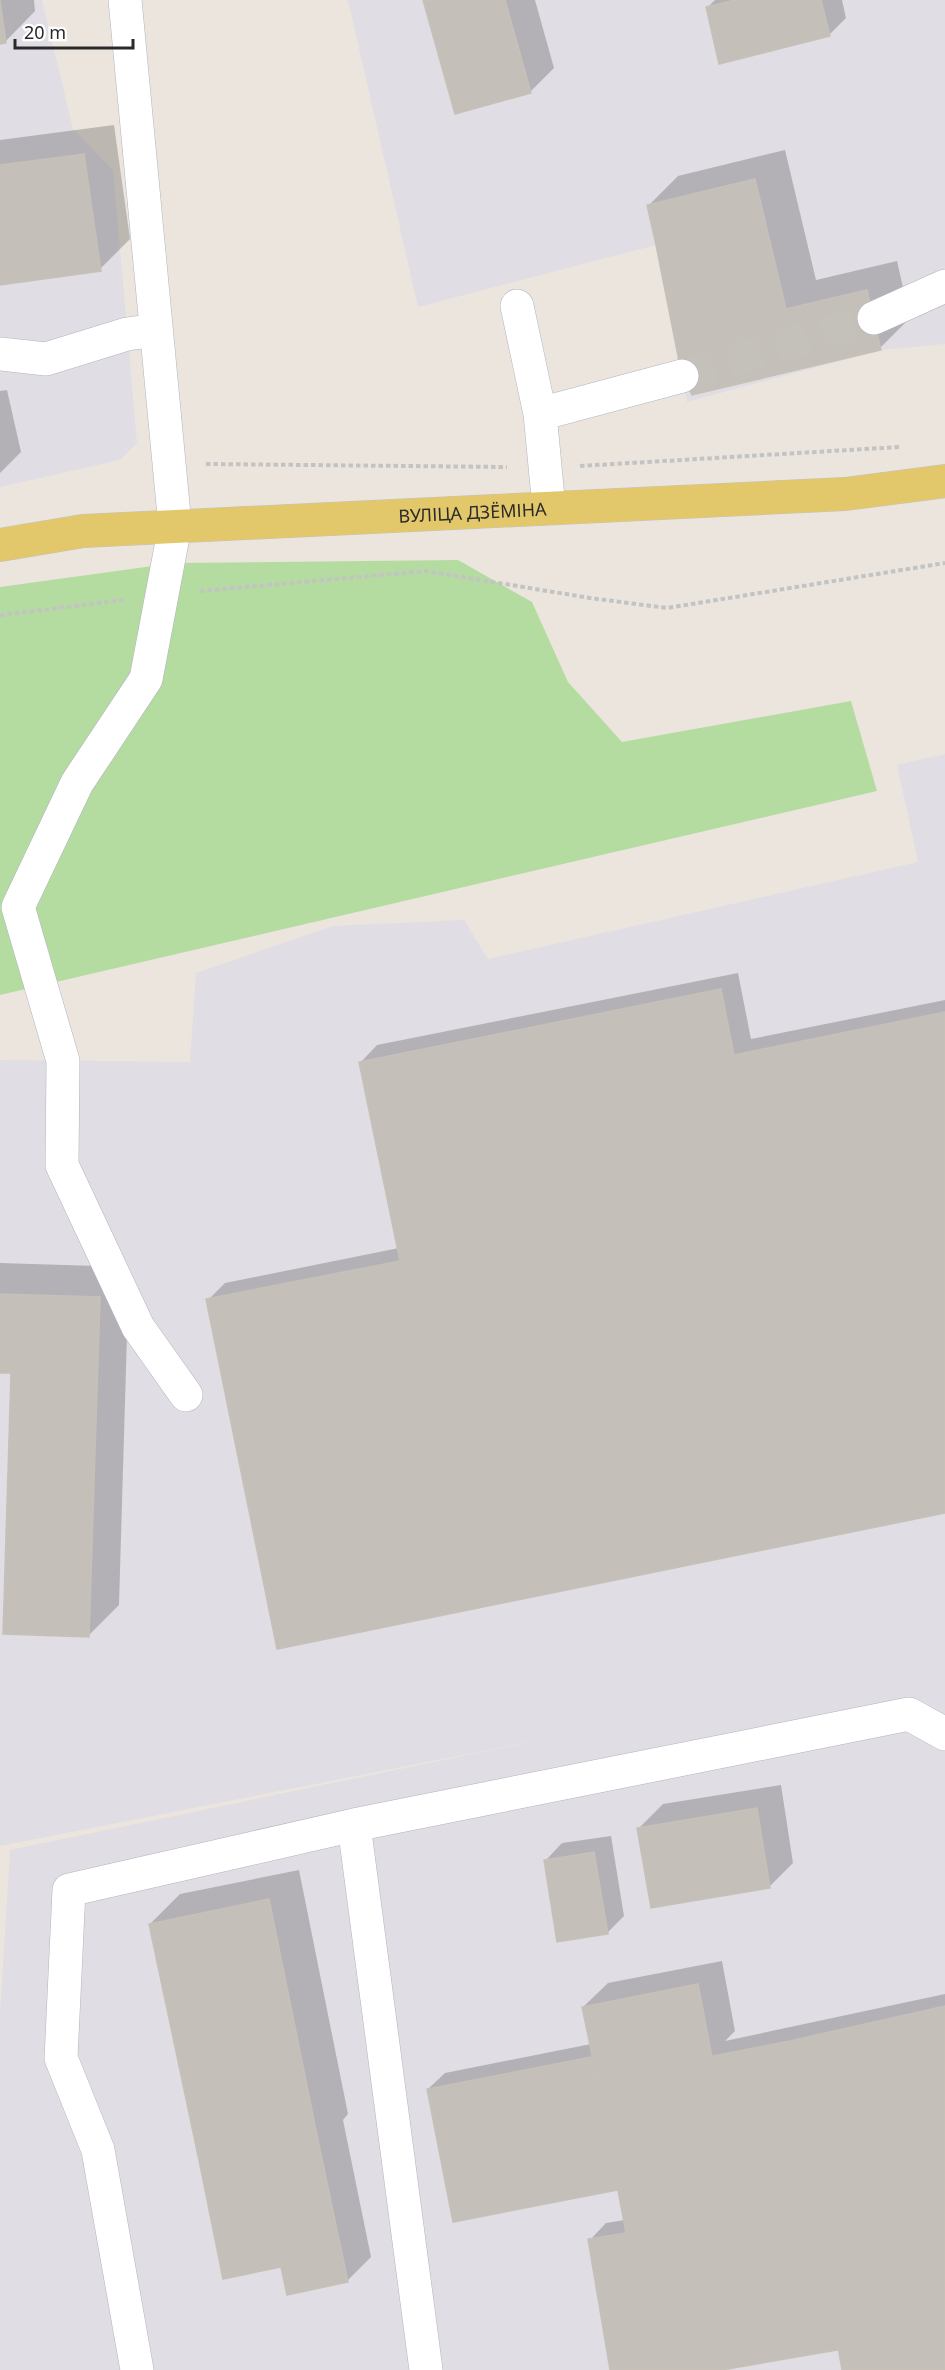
<svg xmlns="http://www.w3.org/2000/svg" width="945" height="2370" font-family="'Noto Sans',sans-serif">
	<style>
		.industrial { fill: #e0dee4 }
		.green { fill: #b4dca0 }
		.shadow { fill: #0003 }
		.building { fill: #c4bfb9; stroke: #c6c1b8; stroke-width: 1.5 }
		.lines { fill: none; stroke-linecap: round; stroke-linejoin: round }
		.minor-tunnel { stroke: #c4c0ba; stroke-width: 33; stroke-dasharray: 33 16; stroke-linecap: butt }
		.minor-casing { stroke: #b1b4bd; stroke-width: 34 }
		.major-casing { stroke: #c3c3c3; stroke-width: 34 }
		.path { stroke: #c3c3c3; stroke-width: 4; stroke-dasharray: 4.5 3; stroke-linecap: butt }
		.minor { stroke: #fff; stroke-width: 33 }
		.major { stroke: #e3c86b; stroke-width: 33 }
		.labels { text-anchor: middle; dominant-baseline: central; stroke-width: 4.5; stroke-linejoin: round; paint-order: stroke }
		.street-label { font-size: 18px; fill: #2a2a2a; stroke: #fff }
	</style>
	<rect width="100%" height="100%" fill="#ebe5de"/>
	<!-- industrial -->
	<path class="industrial" d="M0 0H42L73 129 113 170 137 443 120 460 0 487Z
		M348 0H945V344L881 350 687 402 656 245 418 307Z
		M945 754V2370H0V2014L10 1850 554 1737 0 1846V1060L190 1062 196 973 333 926 464 920 488 959 918 862 897 765Z"/>
	<!-- green -->
	<path class="green" d="M458 560 532 602 568 682 622 742 851 701 877 791 0 995V587L175 563Z"/>
	<!-- shadow -->
	<path class="shadow" d="M0 0H34L35 11 5 42H0Z
		M425 0H535L554 68 530 92Z
		M715 0H842L846 18 829 35 707 8Z
		M114 125 130 239 100 269 0 283V140Z
		M785 150 816 280 897 261 910 318 880 348 693 394 648 206 678 176Z
		M7 390 21 452 0 473V391Z
		M738 973 751 1039 945 1000V1511L208 1300 225 1283 399 1248 361 1062 377 1045Z
		M0 1263 129 1267 119 1605 89 1635 13 1372 0 1371Z
		M781 1785 793 1863 769 1887 639 1828 663 1804Z
		M611 1836 624 1916 607 1933 546 1860 562 1843Z
		M299 1870 348 2114 343 2120 371 2257 347 2281 282 2265 150 1924 180 1894Z
		M722 1961 735 2031 725 2041 945 1994V2370H843L839 2349 713 2370H612L590 2240 606 2223 625 2220 620 2188 428 2089 445 2073 591 2044 583 2007 608 1983Z"/>
	<!-- building -->
	<path class="building" d="M0 0 6 43 0 44Z
		M423 0H505L531 93 455 114Z
		M735 0H821L830 36 719 64 706 7Z
		M84 154 101 271 0 285V165Z
		M755 179 786 309 867 290 881 350 692 395 682 376 656 245 647 205Z
		M721 989 734 1055 945 1012V1513L277 1649 206 1299 400 1261 359 1062Z
		M0 1294 100 1297 89 1637 3 1634 11 1373H0Z
		M757 1808 770 1888 651 1908 637 1828Z
		M594 1852 608 1934 557 1942 544 1860Z
		M269 1899 319 2145 201 2170 149 1924Z
		M698 1984 712 2057 597 2079 582 2007Z
		M945 2006V2370H842L785 2042Z
		M785 2042 838 2350 722 2370H610L588 2239 626 2233 597 2079Z
		M592 2057 618 2190 453 2222 427 2089Z
		M319 2145 348 2282 287 2295 281 2267 223 2279 201 2170Z"/>
	<g class="lines">
		<!-- minor-tunnel -->
		<path class="minor-tunnel" d="M682 376 874 318"/>
		<defs>
			<path id="minor" d="M125 0 175 526 146 679 77 783 18 907 63 1061 62 1165 138 1327 186 1395
				M517 306 540 414
				M874 318 945 286
				M0 354 46 359 127 334 156 330
				M549 508 540 414 682 376
				M354 1825 909 1714 945 1734
				M137 2370 98 2150 61 2058 69 1890 354 1825 426 2370"/>
			<g id="major">
				<path id="s1" d="M0 545 83 531 845 494 945 481"/>
			</g>
		</defs>
		<!-- minor casing -->
		<use href="#minor" class="minor-casing"/>
		<!-- major casing -->
		<use href="#major" class="major-casing"/>
		<!-- path -->
		<path class="path" d="M206 464 507 467
			M580 466 899 447
			M200 591 426 571 590 598 667 608 945 563
			M0 615 124 600"/>
		<!-- minor -->
		<use href="#minor" class="minor"/>
		<!-- major -->
		<use href="#major" class="major"/>
	</g>
	<g class="labels">
		<!-- street labels -->
		<g class="street-label">
			<text stroke="none"><textPath href="#s1" startOffset="474">ВУЛІЦА ДЗЁМІНА</textPath></text>
		</g>
	</g>
	<!-- scale -->
	<path d="M15 39v9h118v-9" fill="none" stroke="#2a2a2a" stroke-width="3"/>
	<text x="24" y="39" font-size="18" fill="#2a2a2a" stroke="#ffffff" stroke-width="4.5" paint-order="stroke">20 m</text>
</svg>
